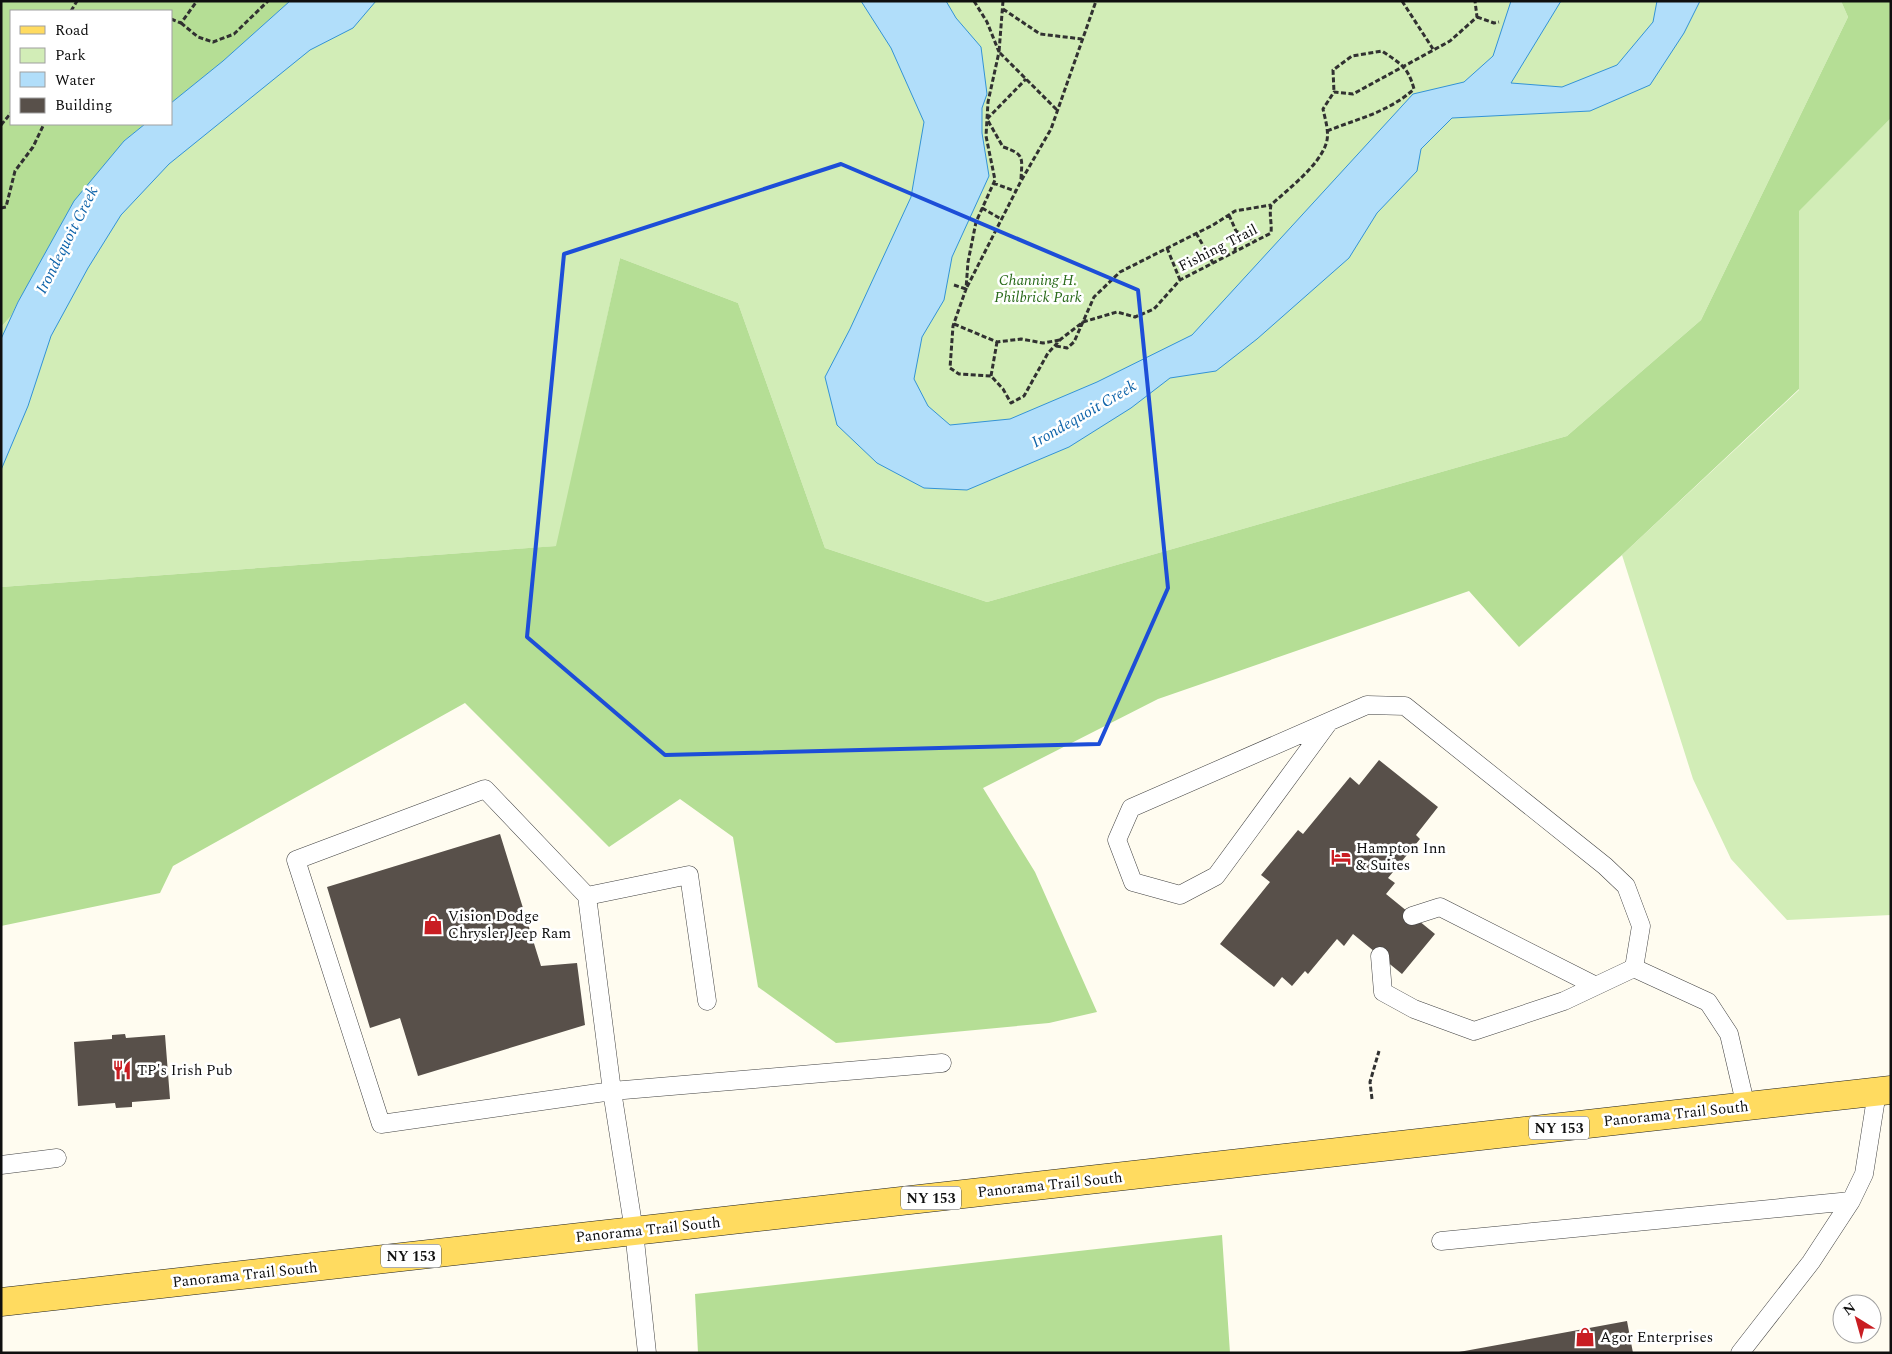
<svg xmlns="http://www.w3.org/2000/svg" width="1892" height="1354" font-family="Spectral,serif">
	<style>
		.green { fill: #d2edb7 }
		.forest { fill: #b5de95 }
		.water { fill: #b1defa; stroke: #3393d6 }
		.building { fill: #58504a }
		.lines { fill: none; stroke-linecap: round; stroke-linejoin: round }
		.service-casing { stroke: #424242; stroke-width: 19 }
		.primary-casing { stroke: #202020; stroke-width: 29 }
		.path { stroke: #313131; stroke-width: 3; stroke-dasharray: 5 2.5; stroke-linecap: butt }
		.service { stroke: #fff; stroke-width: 18 }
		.primary { stroke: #ffdb60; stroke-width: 28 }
		.marked { fill: none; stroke: #1d4ed8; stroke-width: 4; stroke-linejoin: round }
		.labels { text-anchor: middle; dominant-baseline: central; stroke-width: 5; stroke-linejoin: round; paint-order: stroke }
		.shield { fill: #fff; stroke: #575757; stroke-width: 1 }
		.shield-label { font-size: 14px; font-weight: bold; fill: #0f0f0f }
		.street-label { font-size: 15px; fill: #0f0f0f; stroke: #fff }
		.park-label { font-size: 15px; font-style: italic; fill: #2a6b1a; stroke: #fff }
		.poi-label { font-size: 15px; fill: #0f0f0f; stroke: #fff; text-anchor: start }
		.water-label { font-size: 16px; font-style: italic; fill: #0f64aa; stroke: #fff }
	</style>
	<rect width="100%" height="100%" fill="#fffcf0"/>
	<!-- green -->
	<path class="green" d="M290 1H1841L1848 17 1701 320 1567 436 987 602 825 548 738 303 620 258 557 546 1 587V327L11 316 145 124H171V103Z
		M1891 118V915L1787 920 1731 859 1693 779 1622 555 1799 390V210Z"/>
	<!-- forest -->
	<path class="forest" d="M1 1H290L223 61 171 103V11H11V124H145L124 141 18 302 11 316 1 327Z
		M1841 1H1891V118L1799 211V389L1622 555 1519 647 1469 591 1158 699 983 788 1035 872 1097 1012 1049 1023 836 1043 758 987 733 837 680 799 609 847 465 703 173 866 160 893 1 926V587L556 546 620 258 738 303 825 548 987 602 1567 436 1701 320 1848 17Z
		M1222 1235 1230 1353H698L695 1294Z"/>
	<!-- water -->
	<path class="water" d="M290 1H376L353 28 310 50 169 164 121 215 88 268 51 336 28 406 1 470V339L18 302 74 201 124 141 145 124H171V103L223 61Z
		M861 1H946L956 18 981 47 987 94 982 108V133L989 176 952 257 944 300 922 337 914 379 928 406 950 425 1010 419 1097 382 1192 335 1413 94 1464 82 1493 56 1511 1H1561L1511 83 1562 87 1617 65 1653 22 1657 1H1700L1684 33 1650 85 1590 111 1452 118 1421 149 1417 171 1377 213 1349 258 1257 339 1216 371 1170 378 1131 408 1069 447 967 490 924 488 877 463 837 425 825 377 850 329 911 197 924 122 891 48Z"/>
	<!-- building -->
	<path class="building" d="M1379 760 1438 807 1416 835 1420 839 1388 878 1395 883 1386 894 1435 934 1402 974 1353 934 1344 946 1337 939 1308 974 1305 971 1292 986 1282 977 1274 987 1220 944 1270 882 1261 875 1298 830 1303 834 1350 777 1359 785Z
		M500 834 541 966 577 963 585 1025 418 1076 400 1018 370 1028 327 887Z
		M125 1034 126 1038 165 1035 170 1099 132 1102V1107L116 1108 115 1103 78 1106 74 1042 112 1039V1035Z
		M1627 1321 1633 1353H1459V1352Z"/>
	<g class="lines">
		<defs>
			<path id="service" d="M1329 722 1216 876 1180 895 1133 882 1117 840 1131 808 1367 705 1405 706 1605 866 1626 886 1641 926 1634 968
				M587 896 485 789 296 860 381 1124 612 1091 942 1063
				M1412 916 1440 907 1596 986
				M1380 956 1383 992 1414 1009 1474 1031 1564 1001 1634 968 1708 1002 1729 1034 1746 1107
				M1 1165 57 1158
				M1441 1241 1851 1201
				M647 1353 634 1231 612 1091 587 896 689 875 707 1001
				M1740 1353 1811 1262 1851 1201 1864 1174 1877 1092"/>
			<path id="primary" d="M1 1302 1891 1090"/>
		</defs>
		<!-- service casing -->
		<use href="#service" class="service-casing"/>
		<!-- primary casing -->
		<use href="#primary" class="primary-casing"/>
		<!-- path -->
		<path class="path" d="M974 1 987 22 999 52 988 102 986 136 995 180 976 222 968 262 966 289 953 326 950 368 959 374 991 376 1003 389 1011 403 1024 396 1048 353 1061 339 1083 322 1117 312 1135 317 1154 309 1180 280 1271 233C1272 223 1269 215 1271 205 1289 188 1318 167 1326 144 1330 133 1325 119 1323 109L1334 92 1353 94 1450 41 1477 17 1475 1
			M1003 1 999 52 1057 110
			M1402 1 1433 49
			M1003 9 1040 34 1082 39
			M71 11 77 1
			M1477 17 1494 23 1499 22
			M171 19 181 23 197 1
			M181 23 198 37 213 42 234 34 268 1
			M1 125 11 113
			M1327 131C1357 119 1389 112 1414 89 1408 67 1401 64 1382 51L1352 56 1333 70 1334 92
			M1021 179C1022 158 1025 154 1003 147L987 119 1026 79
			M993 183 1015 191
			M1 208 6 207 15 171 33 147 44 124
			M982 208 1001 219
			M1229 215 1236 231 1255 241
			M1196 233 1213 263
			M1167 248 1180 280
			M1235 252 1236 231
			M954 285 966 289 1021 181 1051 129 1096 1
			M954 324 997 342 1021 339 1043 343 1060 340
			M1056 346 1067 348 1074 342 1094 297 1120 272 1213 225 1235 211 1271 205
			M991 376 997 342
			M1372 1099 1370 1082 1379 1051"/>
		<!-- service -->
		<use href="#service" class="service"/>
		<!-- primary -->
		<use href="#primary" class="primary"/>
	</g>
	<!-- marked area -->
	<path class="marked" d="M841 164 1138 290 1168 588 1099 744 665 755 527 637 564 254Z"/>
	<!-- icons -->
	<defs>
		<symbol id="hotel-bare" viewBox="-9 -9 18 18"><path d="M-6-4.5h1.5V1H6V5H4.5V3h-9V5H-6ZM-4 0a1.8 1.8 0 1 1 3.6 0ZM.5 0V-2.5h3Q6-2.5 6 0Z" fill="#c91d22" stroke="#fff" stroke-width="2.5" paint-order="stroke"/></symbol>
		<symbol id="shop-bare" viewBox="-9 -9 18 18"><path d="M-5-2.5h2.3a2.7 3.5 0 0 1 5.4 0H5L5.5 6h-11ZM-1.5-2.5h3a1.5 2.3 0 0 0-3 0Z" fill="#c91d22" stroke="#fff" stroke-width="2.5" paint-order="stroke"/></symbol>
		<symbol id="restaurant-bare" viewBox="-9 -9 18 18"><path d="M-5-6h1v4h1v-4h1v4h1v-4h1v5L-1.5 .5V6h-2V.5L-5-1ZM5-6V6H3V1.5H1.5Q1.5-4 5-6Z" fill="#c91d22" stroke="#fff" stroke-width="2.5" paint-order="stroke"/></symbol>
	</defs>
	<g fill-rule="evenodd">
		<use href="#hotel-bare" x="1327" y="843" width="28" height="28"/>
		<use href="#shop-bare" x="419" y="911" width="28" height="28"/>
		<use href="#restaurant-bare" x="108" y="1056" width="28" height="28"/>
		<use href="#shop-bare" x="1571" y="1323" width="28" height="28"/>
	</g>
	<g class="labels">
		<!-- shield labels -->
		<g class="shield">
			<rect x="1529" y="1116.5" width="60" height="23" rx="4"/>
			<rect x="901" y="1186.5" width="60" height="23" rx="4"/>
			<rect x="381" y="1244.5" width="60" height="23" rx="4"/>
		</g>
		<g class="shield-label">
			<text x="1559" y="1128">NY 153</text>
			<text x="931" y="1198">NY 153</text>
			<text x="411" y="1256">NY 153</text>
		</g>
		<!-- street labels -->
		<g class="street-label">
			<text transform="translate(1218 248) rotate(-27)">Fishing Trail</text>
			<text transform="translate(1676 1114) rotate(-6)">Panorama Trail South</text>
			<text transform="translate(1050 1185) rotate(-6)">Panorama Trail South</text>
			<text transform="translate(648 1230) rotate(-6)">Panorama Trail South</text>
			<text transform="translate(245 1275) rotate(-6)">Panorama Trail South</text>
		</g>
		<!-- park labels -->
		<g class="park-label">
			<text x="1038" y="280">Channing H.<tspan x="1038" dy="17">Philbrick Park</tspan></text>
		</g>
		<!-- poi labels -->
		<g class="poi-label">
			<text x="1356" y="848">Hampton Inn<tspan x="1356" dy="17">&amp; Suites</tspan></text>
			<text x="448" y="916">Vision Dodge<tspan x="448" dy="17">Chrysler Jeep Ram</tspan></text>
			<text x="137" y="1070">TP's Irish Pub</text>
			<text x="1600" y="1337">Agor Enterprises</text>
		</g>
		<!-- water labels -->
		<g class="water-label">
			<text transform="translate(67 240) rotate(-63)">Irondequoit Creek</text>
			<text transform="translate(1084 414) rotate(-30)">Irondequoit Creek</text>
		</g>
	</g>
	<!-- border -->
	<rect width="1892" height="1354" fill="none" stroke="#0f0f0f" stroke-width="5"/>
	<!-- legend -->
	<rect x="10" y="10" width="162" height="115" fill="#ffffff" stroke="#9f9f9f"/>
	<rect x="20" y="26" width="25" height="8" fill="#ffdb60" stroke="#9f9f9f"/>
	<text x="55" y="35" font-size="15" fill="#0f0f0f">Road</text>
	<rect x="20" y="48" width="25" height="15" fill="#d2edb7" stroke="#9f9f9f"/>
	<text x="55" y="60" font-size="15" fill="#0f0f0f">Park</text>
	<rect x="20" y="72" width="25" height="15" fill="#b1defa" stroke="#9f9f9f"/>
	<text x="55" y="85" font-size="15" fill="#0f0f0f">Water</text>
	<rect x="20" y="98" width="25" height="15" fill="#58504a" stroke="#9f9f9f"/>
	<text x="55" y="110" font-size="15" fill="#0f0f0f">Building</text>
	<!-- north arrow -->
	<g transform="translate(1857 1319) rotate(323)"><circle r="24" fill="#ffffff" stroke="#9f9f9f"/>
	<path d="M0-4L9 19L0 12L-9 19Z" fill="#c91d22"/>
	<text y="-8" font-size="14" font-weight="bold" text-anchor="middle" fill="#0f0f0f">N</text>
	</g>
</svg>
